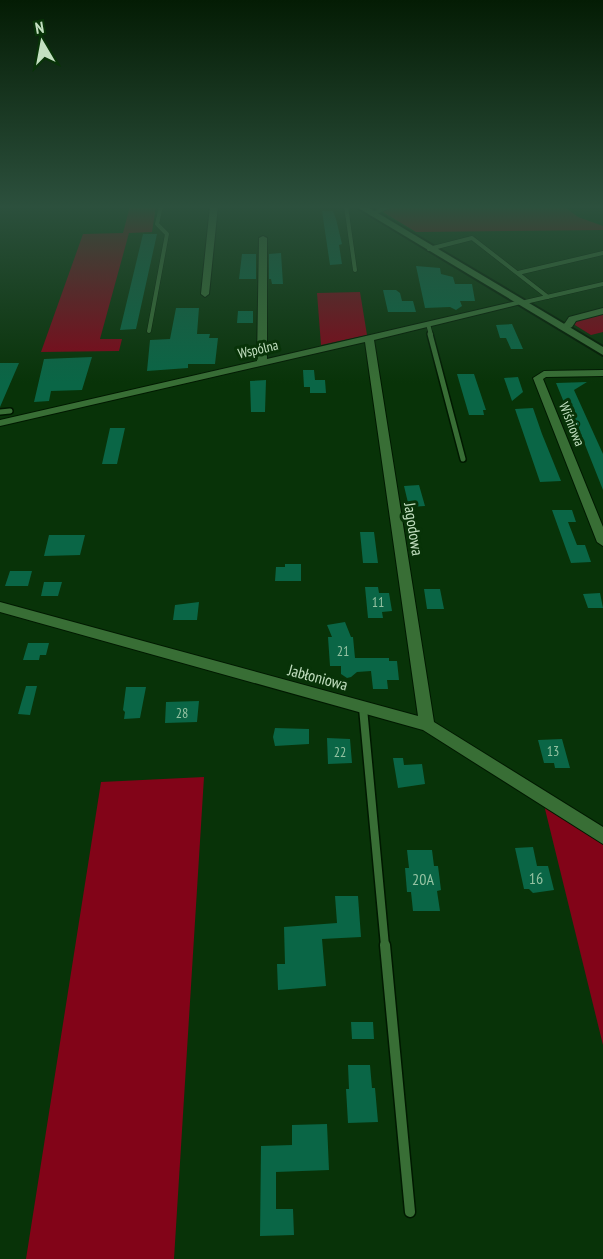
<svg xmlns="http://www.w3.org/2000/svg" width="603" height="1259" font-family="'PT Sans Narrow',sans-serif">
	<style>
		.green { fill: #820418 }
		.building { fill: #0a6646 }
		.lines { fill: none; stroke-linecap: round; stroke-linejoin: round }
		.service-far3-casing { stroke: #001900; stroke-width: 5 }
		.service-far2-casing { stroke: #001900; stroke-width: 8 }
		.service-far1-casing { stroke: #001900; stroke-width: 11 }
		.service-casing { stroke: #001900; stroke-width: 13 }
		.minor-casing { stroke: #001900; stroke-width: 2 }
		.tertiary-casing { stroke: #001900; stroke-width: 4 }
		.service-far3 { stroke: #386e35; stroke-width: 4 }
		.service-far2 { stroke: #386e35; stroke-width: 5 }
		.service-far1 { stroke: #386e35; stroke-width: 8 }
		.service { stroke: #386e35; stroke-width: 10 }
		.minor { fill: #386e35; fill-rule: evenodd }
		.tertiary { fill: #386e35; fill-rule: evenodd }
		.labels { text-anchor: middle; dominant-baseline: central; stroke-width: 6; stroke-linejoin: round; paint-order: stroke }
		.far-street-label { font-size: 14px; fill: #c3e0c1; stroke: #083308 }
		.number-label { font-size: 14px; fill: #95c2a2 }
		.street-label { font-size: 16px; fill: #c3e0c1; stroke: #083308 }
		.near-number-label { font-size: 16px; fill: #95c2a2 }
	</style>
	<rect width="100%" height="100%" fill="#083308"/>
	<!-- green -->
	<path class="green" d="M130 206H156L152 232 129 233 100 339H122L119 351 41 352 83 234 123 233Z
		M373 206H563L578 217 603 226V230L416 232Z
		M360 292 367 335 321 345 317 293Z
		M603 314V332L591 335 570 322Z
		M204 777 174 1259H26L101 782Z
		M544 805 603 844V1045Z"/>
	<!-- building -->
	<path class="building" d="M322 211H333L336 219 342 244 339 245 342 264 330 265Z
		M143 234H157L136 329 120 330Z
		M281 253 283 284H272L271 279H269V254Z
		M242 254H256V279H239Z
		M416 266 440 268 441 274 453 277 455 284H472L475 301H460L462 306 456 310 450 307 425 308Z
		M383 290H396L400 293 402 301H413L416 312H388Z
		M176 308H199L197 334H210L209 338H218L215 364H188V368L147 371 150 340 170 339Z
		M238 311H253V323H237Z
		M512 324 523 349H511L506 338H500L496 325Z
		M92 357 82 390 51 391 49 401 34 402 44 359Z
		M0 363H19L0 407Z
		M303 370H314L315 380H325L326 393H310V387H304Z
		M457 374H474L486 410H483L484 415H469Z
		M518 377 523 392 512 401 504 378Z
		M266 380 265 412H251L250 381Z
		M587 382 574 390 603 454V490L574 417H570L556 383Z
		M533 408 542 434 561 481 540 482 515 409Z
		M110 428H125L117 464H102Z
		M419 485 425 506 409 507 404 486Z
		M552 510H572L576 522H568L577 545H585L591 562 571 563Z
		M360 532H374L378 563H363Z
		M49 535H85L80 555 44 556Z
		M285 564H301V581H275L276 567H285Z
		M10 571H32L28 586H5Z
		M44 582H62L58 596H41Z
		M365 587H378L379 593H389L392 611 382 612 383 618H368Z
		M424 589H440L444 609H427Z
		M600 593 603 608H588L583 594Z
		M199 602 197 620H173L175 605Z
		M345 622 351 637H353L355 658H389V661H397L399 680H387L388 689H373L371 671 357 672 351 677 347 678 341 674V666H330L328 637H332L327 625Z
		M28 643H49L46 655H40L39 660H23Z
		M26 686H37L30 715 18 714Z
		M126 687H146L140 718 124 719 125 712 123 710Z
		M199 701 197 722 165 723 166 702Z
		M275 728 309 729V744L275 746 273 737Z
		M327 738 350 739 352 763 328 764Z
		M562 739 570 768H555L554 763H544L538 740Z
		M393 758H403L404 765 422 764 425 784 398 788Z
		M533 847 537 866H548L554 890 533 893 529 889H524L515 848Z
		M407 850H432L434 866H438L441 890 437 891 440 911H413L411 892H407L405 868H409Z
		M335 896H358L361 937 322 939 326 986 278 990 277 964H285L284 927 337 923Z
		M351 1022H373L374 1039H352Z
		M348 1065H370L372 1088H375L378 1122 348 1123 346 1089H349Z
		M327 1124 329 1170 276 1172V1209H293L294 1235 260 1236 261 1146 292 1145V1125Z"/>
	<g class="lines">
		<defs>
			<path id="service-far3" d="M346 206 355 270
				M372 214 390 206
				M429 249 472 238 548 297
				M518 273 603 253
				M521 303 603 284
				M428 324 431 335
				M149 331 167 234 157 224 161 206"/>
			<path id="service-far2" d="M430 334 463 459
				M0 412 10 411"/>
			<path id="service-far1" d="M363 708 385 946"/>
			<path id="service" d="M385 945 410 1212"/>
			<path id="minor" d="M210 206H218L209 294 205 297 201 294Z
				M263 236 267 238V359L521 300 525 303 374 340 434 722 603 827V844L423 730 0 612V602L418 716 365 342 0 426V420L257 361 259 238Z
				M603 308V314L576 321 572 327 566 330 558 328 565 323 569 317Z
				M603 370V376L546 377 543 379 603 527V546L597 542 533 378 544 371Z"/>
			<path id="tertiary" d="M355 206H366L603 347V355Z"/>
		</defs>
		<!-- service-far3 casing -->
		<use href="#service-far3" class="service-far3-casing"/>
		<!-- service-far2 casing -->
		<use href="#service-far2" class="service-far2-casing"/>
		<!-- service-far1 casing -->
		<use href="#service-far1" class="service-far1-casing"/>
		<!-- service casing -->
		<use href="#service" class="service-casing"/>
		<!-- minor casing -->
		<use href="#minor" class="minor-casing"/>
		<!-- tertiary casing -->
		<use href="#tertiary" class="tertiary-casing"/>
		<!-- service-far3 -->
		<use href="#service-far3" class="service-far3"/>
		<!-- service-far2 -->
		<use href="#service-far2" class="service-far2"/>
		<!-- service-far1 -->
		<use href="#service-far1" class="service-far1"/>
		<!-- service -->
		<use href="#service" class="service"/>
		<!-- minor -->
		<use href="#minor" class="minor"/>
		<!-- tertiary -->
		<use href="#tertiary" class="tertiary"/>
	</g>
	<!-- sky -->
	<linearGradient id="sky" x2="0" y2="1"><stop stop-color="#041c04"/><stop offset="0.54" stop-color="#2c503d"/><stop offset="1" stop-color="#2c503d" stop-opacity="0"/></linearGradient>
	<rect width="603" height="383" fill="url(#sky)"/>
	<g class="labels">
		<!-- far-street labels -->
		<g class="far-street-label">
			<text transform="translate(258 349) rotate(-13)">Wspólna</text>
			<text transform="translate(572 424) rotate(68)">Wiśniowa</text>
		</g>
		<!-- number labels -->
		<g class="number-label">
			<text x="378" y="602">11</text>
			<text x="343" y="651">21</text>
			<text x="182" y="713">28</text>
			<text x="553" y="751">13</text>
			<text x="340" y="752">22</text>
		</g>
		<!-- street labels -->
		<g class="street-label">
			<text transform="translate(414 529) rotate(81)">Jagodowa</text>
			<text transform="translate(318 677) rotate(15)">Jabłoniowa</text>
		</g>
		<!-- near-number labels -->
		<g class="near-number-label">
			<text x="536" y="878">16</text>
			<text x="423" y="879">20A</text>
		</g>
	</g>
	<!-- north arrow -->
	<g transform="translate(42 42) rotate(350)" stroke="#083308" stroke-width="4.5" paint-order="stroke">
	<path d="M0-4.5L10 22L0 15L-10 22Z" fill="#c3e0c1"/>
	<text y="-9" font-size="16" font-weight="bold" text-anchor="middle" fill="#c3e0c1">N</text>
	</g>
</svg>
